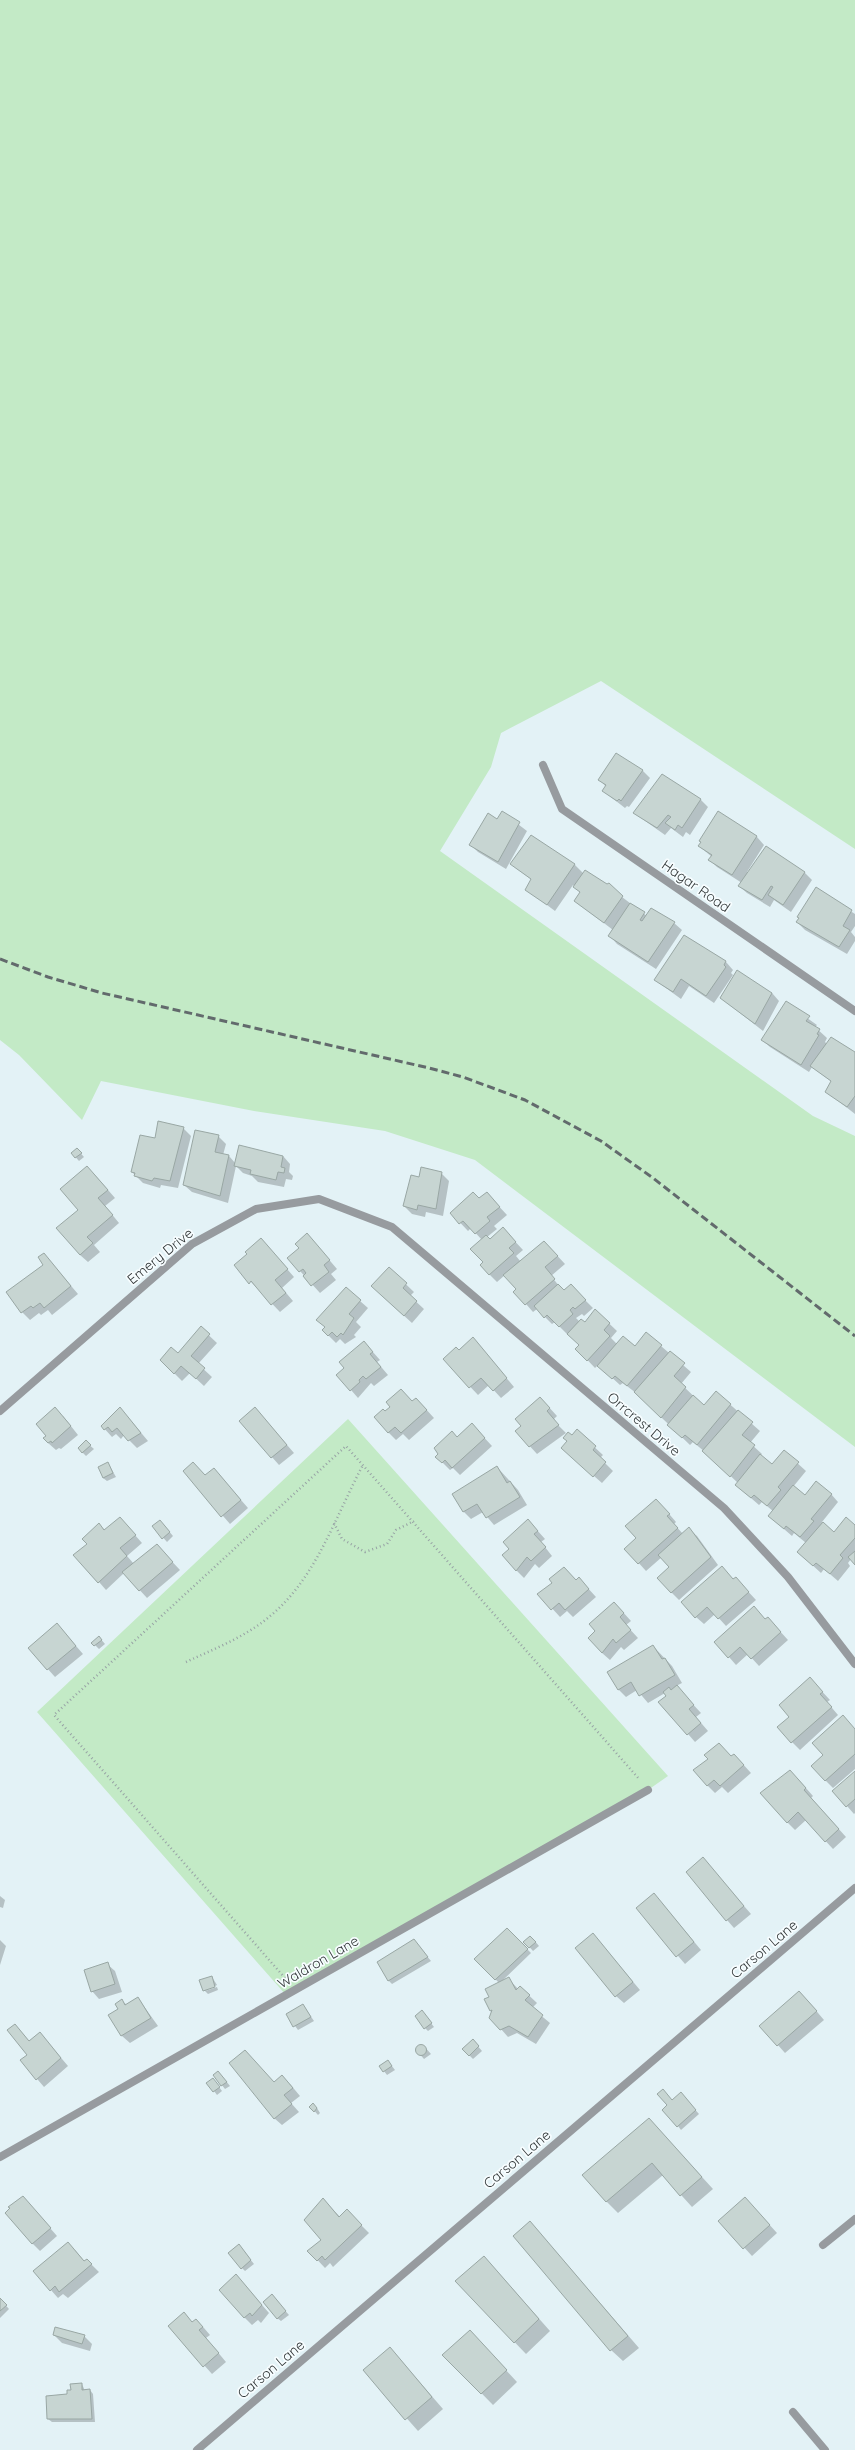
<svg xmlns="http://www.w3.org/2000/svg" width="855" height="2450" font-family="Quicksand,sans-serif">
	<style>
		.green { fill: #c3eac6 }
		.shadow { fill: #0003 }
		.building { fill: #c7d5d2; stroke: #99a7a4 }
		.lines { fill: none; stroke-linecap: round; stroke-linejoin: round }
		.path { stroke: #97a2a4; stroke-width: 2.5; stroke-dasharray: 1 3; stroke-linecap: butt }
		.lane { stroke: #979b9f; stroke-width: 8 }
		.street { stroke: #979b9f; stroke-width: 8 }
		.rail { stroke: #626a6c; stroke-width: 3; stroke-dasharray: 8 4; stroke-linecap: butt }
		.labels { text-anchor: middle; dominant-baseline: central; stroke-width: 3.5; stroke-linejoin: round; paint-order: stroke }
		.street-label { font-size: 14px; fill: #323839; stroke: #f7fdff }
	</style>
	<rect width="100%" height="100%" fill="#e3f2f6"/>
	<!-- green -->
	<path class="green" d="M0 0H855V849L601 681 501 733 491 767 440 851 813 1116 855 1136V1447L475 1160 385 1131 254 1111 101 1081 82 1120 19 1055 0 1040Z
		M348 1419 668 1776 648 1790 286 1995 37 1712Z"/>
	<!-- shadow -->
	<path class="shadow" d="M642 770 650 778 629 807 627 806 625 808 603 791 606 787 600 780Z
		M662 776 701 800 708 807 690 835 686 832 683 837 671 828 665 835 634 813Z
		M502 812 527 831 506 869 478 852 471 845 498 820Z
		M718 813 757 837 764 845 747 872H804L812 880 791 912 774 900 770 907 747 893 739 886 742 883 717 867 710 860 712 857 699 846Z
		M531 836 575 865 584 874 622 897 647 916 674 923 682 930 656 969 617 944 610 936 613 930 575 901 581 893 573 885 555 911 527 890 532 880 511 864Z
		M816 889 855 914V926L851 932 855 937V941L847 954 805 930 797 922Z
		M684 937 726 962 733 970 731 973 733 975 714 1003 689 986 681 999 655 980Z
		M737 972 772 993 779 1001 763 1031 721 998Z
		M786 1003 817 1025 815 1027 827 1038 825 1042 827 1044 855 1054V1114L827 1092 832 1082 812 1067 809 1072 770 1047 762 1040Z
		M183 1128 191 1136 178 1188 161 1185 160 1188 143 1183 132 1172 156 1139Z
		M218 1136 226 1144 223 1155 229 1156 236 1164 283 1156 290 1164 289 1172 293 1176 292 1180 286 1179 284 1187 258 1182 252 1176 243 1173 236 1166 228 1203 192 1192 184 1185Z
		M77 1149 84 1157 79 1161 72 1153Z
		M441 1173 449 1181 443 1216 426 1212 425 1217 412 1214 404 1206 420 1178Z
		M95 1175 115 1198 105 1206 119 1223 94 1245 100 1252 88 1262 80 1255 79 1210Z
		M479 1199 494 1201 507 1215 494 1226 497 1229 487 1237 490 1240 510 1236 523 1250 516 1256 521 1262 552 1250 565 1264 551 1276 564 1292 578 1293 593 1308 584 1316 582 1314 576 1318 580 1322 585 1324 595 1310 617 1331 611 1338 617 1344 635 1347 661 1346 691 1372 681 1384 704 1406 716 1392 760 1431 750 1443 762 1454 760 1456 772 1465 784 1451 806 1471 793 1487 805 1496 831 1494 838 1502 822 1522 834 1533 855 1526V1564L851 1559 848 1563 850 1566 838 1581 824 1569 821 1573 798 1552 806 1543 794 1533 792 1536 777 1523 769 1516 773 1511 762 1502 759 1505 744 1492 738 1483 705 1452 693 1442 690 1445 636 1393 623 1383 620 1385 598 1365 595 1368 577 1349 581 1345 568 1333 567 1334 555 1322 552 1324 537 1309 533 1312 526 1304 514 1292 518 1289 505 1275 497 1282 490 1275 481 1265 484 1262 482 1240 471 1228 468 1231 451 1213Z
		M314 1242 337 1269 331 1274 336 1280 320 1293 300 1271Z
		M268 1247 294 1277 282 1288 293 1301 280 1312 235 1265Z
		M44 1254 78 1294 52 1315 48 1310 41 1315 39 1313 30 1320 22 1312 44 1265Z
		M389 1268 414 1292 410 1296 424 1309 412 1323 380 1294Z
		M360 1301 368 1308 356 1322 361 1327 354 1335 356 1337 345 1344 340 1339 336 1343 323 1330 326 1328 318 1320Z
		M201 1328 217 1343 198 1364 212 1377 204 1386 190 1373 182 1381 161 1360 178 1354Z
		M364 1342 380 1360 377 1362 388 1375 374 1386 371 1383 358 1398 338 1375 345 1368Z
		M480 1346 514 1387 501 1398 489 1385 478 1395 444 1359 459 1351Z
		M413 1402 424 1407 434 1418 409 1440 403 1434 396 1440 388 1432 385 1413Z
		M547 1405 557 1416 553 1420 566 1433 537 1454 516 1431Z
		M255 1408 294 1453 279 1465 240 1421Z
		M63 1416 78 1435 61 1449 59 1448 56 1450 48 1443Z
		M127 1416 148 1441 137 1448 124 1435 121 1439 116 1434 112 1437 102 1426Z
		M577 1431 603 1455 600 1458 613 1471 602 1483 570 1455 572 1436Z
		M479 1432 492 1446 460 1475 453 1468 450 1470 437 1457 457 1438Z
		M86 1442 94 1449 86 1456 82 1452Z
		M108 1463 116 1477 107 1481 103 1478Z
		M497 1467 518 1490 527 1505 494 1525 483 1512 471 1519 463 1511Z
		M214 1469 248 1508 230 1524 184 1471 205 1476Z
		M664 1508 676 1522 674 1524 683 1534 689 1529 697 1536 718 1565 679 1600 671 1592 670 1567 662 1557 646 1571 626 1549Z
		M528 1520 545 1539 541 1542 552 1556 539 1568 535 1564 524 1578 516 1570 511 1549Z
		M98 1524 105 1530 127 1526 142 1543 127 1556 134 1564 164 1553 180 1570 147 1598 124 1573 106 1590 99 1582Z
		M163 1524 173 1536 167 1542 153 1526Z
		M734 1580 743 1586 756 1600 726 1626 715 1614 704 1624 696 1617Z
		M576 1581 586 1586 596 1597 573 1617 567 1611 560 1617 539 1594Z
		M622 1611 631 1621 626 1625 638 1638 624 1650 621 1647 610 1660 602 1653Z
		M768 1618 788 1640 759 1666 748 1654 736 1665 729 1657Z
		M57 1624 83 1654 55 1677 29 1648Z
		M99 1637 105 1644 99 1649 93 1643Z
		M653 1646 672 1666 682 1683 676 1686 701 1713 696 1717 708 1731 695 1742 660 1702 667 1696 665 1693 648 1703 637 1690 626 1697 618 1689Z
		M817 1686 830 1700 827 1702 838 1715 800 1750 792 1742 791 1717Z
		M855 1729V1769L833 1788 825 1780 824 1755Z
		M731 1757 741 1762 751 1773 728 1793 722 1787 715 1793 707 1785Z
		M855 1773V1813L854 1814 834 1791Z
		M798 1779 813 1796 811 1798 846 1837 833 1849 806 1820 795 1830 787 1822Z
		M703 1859 751 1914 734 1928 727 1920Z
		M0 1896 5 1900 3 1908 0 1907Z
		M661 1902 701 1950 685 1964 637 1908Z
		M507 1929 531 1953 501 1982 509 1979 518 1989 520 1987 537 2003 532 2008 550 2023 536 2044 517 2033 508 2037 501 2029 485 2000 490 1998 499 1983 476 1959Z
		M593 1934 640 1990 624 2003 616 1996Z
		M0 1940 6 1946 0 1965Z
		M534 1940 539 1946 533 1951 525 1942Z
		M417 1944 431 1961 392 1984 388 1980Z
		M107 1964 115 1971 122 1992 99 1999 92 1991Z
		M212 1977 217 1985 205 1991 201 1981Z
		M217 1987 218 1990 208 1994 205 1991Z
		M138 1998 158 2026 130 2043 122 2036 110 2016 119 2009 121 2000 127 2005Z
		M807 2000 824 2020 785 2053 761 2026Z
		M303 2005 314 2021 298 2030 287 2015Z
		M425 2015 434 2027 428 2031 425 2028Z
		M15 2025 29 2041 40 2033 68 2066 44 2087 21 2060 28 2055Z
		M476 2044 482 2051 473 2059 469 2055Z
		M423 2045 431 2054 424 2059 416 2050Z
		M245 2051 274 2083 290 2084 300 2096 291 2103 299 2112 282 2125 274 2118Z
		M388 2061 395 2070 387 2075 380 2066Z
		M214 2075 222 2076 230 2086 225 2089Z
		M216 2083 222 2091 217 2095 214 2091Z
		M684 2097 699 2114 681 2130 678 2126 672 2101Z
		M311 2107 317 2108 320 2113 318 2115Z
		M649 2119 713 2189 692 2207 663 2175 618 2213 606 2201Z
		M745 2198 777 2233 752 2256 720 2221Z
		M323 2199 340 2217 347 2211 369 2233 333 2267 330 2263 325 2268 309 2251 322 2241Z
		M30 2205 57 2236 40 2251 32 2243Z
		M530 2222 639 2348 623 2361 611 2350Z
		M242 2249 254 2264 245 2271 242 2268Z
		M75 2250 85 2262 87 2260 99 2272 68 2298 63 2294 58 2298 34 2271Z
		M495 2269 550 2331 526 2354 456 2281Z
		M243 2283 269 2313 261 2323 258 2320 252 2325 245 2318Z
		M0 2299 9 2309 0 2318Z
		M275 2299 289 2315 281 2321 277 2318Z
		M184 2314 193 2323 196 2320 204 2328 210 2335 206 2338 226 2362 212 2374 169 2326Z
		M54 2335 84 2336 92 2344 90 2351 62 2343Z
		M481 2343 517 2382 493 2405 444 2355Z
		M390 2348 443 2409 418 2431 364 2370Z
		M82 2384 85 2391 90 2390 93 2394 95 2422H52L48 2419 68 2395Z"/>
	<!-- building -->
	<path class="building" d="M616 753 643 770 621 801 619 799 617 801 602 791 606 785 598 780Z
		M662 774 701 799 682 828 678 825 675 830 665 823 671 817 668 815 657 828 633 813Z
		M502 811 520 822 498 862 469 845 488 813 497 819Z
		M718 811 757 836 732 875 708 860 712 855 698 846 701 842 699 841Z
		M531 835 575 864 547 905 525 890 531 879 510 864Z
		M766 846 805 872 783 905 768 895 773 887 771 886 762 900 738 886Z
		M585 870 607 884 609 883 623 896 604 923 574 901 580 892 573 887Z
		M816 887 852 910 843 926 850 930 839 947 796 922 799 918 797 917Z
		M630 903 645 912 640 920 642 921 651 908 675 922 648 962 608 936Z
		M684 935 726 961 724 965 726 967 706 996 681 979 673 992 654 980Z
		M737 970 772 993 755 1024 720 998Z
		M786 1001 810 1016 806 1021 820 1029 817 1034 819 1035 801 1065 761 1040Z
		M831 1037 855 1052V1096L847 1107 825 1092 831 1081 810 1066Z
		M158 1121 184 1127 170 1181 154 1178 152 1181 134 1176 135 1173 131 1172 140 1135 155 1138Z
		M195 1130 219 1135 215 1152 229 1155 220 1196 183 1185Z
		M239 1145 283 1156 281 1167 285 1168 284 1173 278 1172 276 1180 250 1174 251 1170 234 1166Z
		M77 1148 82 1153 75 1158 71 1153Z
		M87 1166 108 1190 98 1198 113 1215 87 1237 93 1243 80 1255 56 1228 78 1210 60 1189Z
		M421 1167 442 1172 436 1209 418 1205 417 1210 403 1206 411 1175 419 1177Z
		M473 1192 479 1198 487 1192 500 1207 487 1217 490 1221 475 1234 463 1221 459 1224 450 1213Z
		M503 1227 516 1242 509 1248 514 1253 489 1275 480 1265 483 1262 470 1249 486 1235 490 1239Z
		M307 1233 330 1260 324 1265 329 1272 311 1286 303 1276 306 1273 303 1269 299 1272 287 1258 299 1248 295 1244Z
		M261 1238 288 1269 275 1280 286 1293 271 1305 251 1281 249 1284 234 1265 247 1254 245 1252Z
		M544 1241 558 1256 545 1267 555 1279 525 1305 513 1292 516 1289 503 1275Z
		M44 1253 71 1286 44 1308 40 1303 33 1308 31 1306 21 1313 6 1292 43 1265 38 1257Z
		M389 1267 407 1283 403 1288 417 1301 404 1316 371 1286Z
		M558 1284 564 1290 571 1284 586 1300 575 1309 573 1307 570 1310 573 1314 559 1327 547 1315 544 1318 534 1306Z
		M346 1287 361 1300 349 1314 354 1318 343 1335 341 1333 337 1337 332 1332 328 1336 322 1330 325 1327 316 1320Z
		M595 1309 610 1323 604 1330 610 1336 587 1361 575 1349 579 1345 567 1334 581 1319 585 1322Z
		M201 1326 210 1334 191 1356 205 1368 196 1379 181 1366 174 1374 160 1360 171 1347 178 1353Z
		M646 1332 662 1345 627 1386 615 1376 612 1379 597 1366 623 1336 635 1346Z
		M473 1337 507 1378 493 1391 481 1378 469 1388 443 1359 456 1347 459 1350Z
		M364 1341 373 1352 370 1354 381 1367 366 1379 363 1376 359 1380 360 1382 350 1391 336 1375 344 1368 339 1362Z
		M670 1351 685 1363 674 1376 686 1387 661 1418 634 1392Z
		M401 1389 412 1401 416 1398 427 1410 401 1433 395 1427 388 1433 374 1417 383 1409 385 1411 390 1407 386 1402Z
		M716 1391 731 1404 697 1445 685 1435 682 1438 667 1425 693 1395 704 1405Z
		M540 1397 550 1408 547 1411 559 1425 529 1447 515 1431 521 1426 515 1419Z
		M55 1407 71 1426 52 1443 51 1441 48 1443 43 1438 46 1436 36 1424Z
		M120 1407 141 1433 128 1441 117 1428 112 1432 108 1427 104 1430 101 1426Z
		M255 1407 287 1445 271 1458 239 1421Z
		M738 1410 753 1422 742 1435 755 1445 730 1477 702 1451Z
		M472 1423 485 1438 452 1468 445 1460 442 1463 435 1457 438 1454 434 1448 452 1431 457 1437Z
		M577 1429 596 1446 593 1450 606 1462 593 1477 561 1448 567 1441 563 1438 568 1432 572 1435Z
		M86 1440 91 1445 82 1453 78 1448Z
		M784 1450 799 1462 778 1487 781 1490 767 1506 754 1495 751 1498 735 1485 760 1454 772 1464Z
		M108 1462 113 1473 103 1478 98 1467Z
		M193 1462 205 1475 214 1468 241 1500 221 1517 183 1471Z
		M497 1466 507 1483 510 1481 520 1497 486 1518 477 1504 463 1512 452 1494Z
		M816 1481 832 1494 811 1519 814 1521 800 1537 786 1526 784 1529 768 1516 793 1485 805 1495Z
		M656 1499 670 1514 667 1516 678 1528 638 1564 624 1549 636 1538 625 1526Z
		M120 1517 136 1535 120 1548 127 1556 98 1583 73 1555 87 1544 82 1539 99 1523 104 1530Z
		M846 1517 855 1525V1538L840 1555 843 1558 830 1574 816 1563 813 1566 797 1552 823 1522 834 1532Z
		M528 1519 538 1531 534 1534 546 1547 531 1561 527 1557 516 1571 502 1555 509 1549 503 1542Z
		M160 1520 170 1532 162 1539 152 1526Z
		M689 1527 711 1557 671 1593 657 1578 669 1567 658 1555Z
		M157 1544 173 1562 139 1591 122 1572Z
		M855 1551V1565L848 1557Z
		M722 1566 733 1579 736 1577 749 1592 718 1619 707 1607 695 1618 681 1602Z
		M564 1567 576 1580 579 1577 589 1589 565 1610 559 1603 551 1610 537 1594 552 1583 549 1579Z
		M614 1602 624 1613 620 1617 631 1630 616 1643 613 1639 602 1653 588 1638 595 1631 589 1624Z
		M754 1606 765 1619 768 1617 781 1632 751 1659 740 1647 728 1658 714 1642Z
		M57 1623 76 1646 47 1670 28 1648Z
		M99 1636 102 1640 94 1646 91 1643Z
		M653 1645 662 1659 665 1658 675 1675 639 1696 631 1682 618 1690 607 1672Z
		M810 1677 823 1692 820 1694 832 1707 791 1743 777 1727 789 1717 779 1705Z
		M677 1685 694 1705 689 1709 701 1723 687 1735 658 1702 666 1696 663 1692 669 1687 671 1690Z
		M843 1715 855 1729V1754L825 1781 811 1766 823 1755 812 1743Z
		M719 1743 731 1756 734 1754 744 1765 720 1786 714 1780 707 1786 693 1770 708 1759 704 1755Z
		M790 1770 806 1788 804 1790 839 1829 825 1842 798 1812 787 1823 760 1793Z
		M855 1771V1799L846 1807 832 1791Z
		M703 1857 744 1906 726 1921 686 1872Z
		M654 1893 694 1942 676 1957 636 1908Z
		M507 1928 528 1949 495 1980 474 1959Z
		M593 1933 633 1982 615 1997 575 1948Z
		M530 1936 536 1942 529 1948 523 1942Z
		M414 1939 428 1957 388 1981 377 1962Z
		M108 1962 115 1984 91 1992 84 1970Z
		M212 1976 215 1987 203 1991 199 1980Z
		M509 1977 516 1990 520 1986 530 1995 525 2000 543 2015 528 2037 509 2026 500 2030 489 2018 492 2010 490 2011 484 1999 489 1997 485 1989Z
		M799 1991 817 2011 777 2046 759 2026Z
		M138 1997 151 2018 121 2036 108 2015 118 2009 115 2004 122 1999 125 2005Z
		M303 2004 311 2017 293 2027 286 2014Z
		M422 2010 432 2023 424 2029 415 2016Z
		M15 2024 29 2041 40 2032 61 2058 36 2080 20 2060 27 2055 7 2030Z
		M473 2039 479 2046 469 2056 462 2049Z
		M415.5 2050a5.5 5.5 0 1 1 11 0a5.5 5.5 0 1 1-11 0Z
		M245 2050 274 2082 282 2075 293 2088 284 2095 292 2104 274 2119 229 2063Z
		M388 2060 392 2066 383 2072 379 2066Z
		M218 2071 227 2082 221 2086 213 2075Z
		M213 2078 220 2087 213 2092 206 2083Z
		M663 2089 672 2100 681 2092 696 2110 677 2127 662 2110 667 2105 657 2094Z
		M313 2103 317 2108 314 2112 309 2107Z
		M649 2118 702 2177 680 2196 652 2163 606 2202 582 2175Z
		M23 2196 51 2228 32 2244 5 2213 10 2208 8 2207Z
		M745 2197 770 2225 743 2249 718 2221Z
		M323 2198 339 2217 347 2209 362 2225 325 2260 322 2256 317 2261 307 2251 321 2240 304 2220Z
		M530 2221 628 2336 610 2351 513 2236Z
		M68 2242 84 2261 87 2259 92 2264 59 2292 55 2286 50 2291 33 2271Z
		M239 2244 251 2260 241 2269 228 2253Z
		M484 2256 539 2319 514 2343 455 2281Z
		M236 2274 262 2305 252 2316 250 2313 244 2318 219 2290Z
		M272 2294 286 2311 277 2319 263 2302Z
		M0 2298 7 2305 0 2311Z
		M184 2312 192 2322 196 2319 203 2327 199 2330 219 2353 203 2367 168 2326Z
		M55 2327 85 2335 82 2344 53 2335Z
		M470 2330 507 2370 481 2394 442 2355Z
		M390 2347 432 2397 405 2420 363 2370Z
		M82 2383V2390L90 2389 92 2419H47L46 2396 67 2394V2390H71L70 2384Z"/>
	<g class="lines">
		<!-- path -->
		<path class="path" d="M334 1523 342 1539 365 1552 387 1544 396 1530 414 1521
			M186 1662C214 1649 245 1637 269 1617 316 1579 335 1517 363 1465
			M285 1978 54 1715 346 1446 640 1780"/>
		<!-- lane -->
		<path class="lane" d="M823 2245 855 2219
			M793 2412 825 2450"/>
		<!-- street -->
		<path class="street" d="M543 765 562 809 855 1011
			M0 1411 192 1244 256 1209 319 1199 392 1227 724 1508 788 1577 855 1664
			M0 2157 648 1790
			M197 2450 855 1888"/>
		<!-- rail -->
		<path class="rail" d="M0 959 48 977 102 993 429 1068 463 1077 525 1100 601 1141 653 1178 855 1336"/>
	</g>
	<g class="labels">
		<!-- street labels -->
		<g class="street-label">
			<text transform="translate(696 886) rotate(35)">Hagar Road</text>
			<text transform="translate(160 1256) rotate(-39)">Emery Drive</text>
			<text transform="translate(644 1424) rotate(40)">Orrcrest Drive</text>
			<text transform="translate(764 1949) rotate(-40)">Carson Lane</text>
			<text transform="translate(318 1962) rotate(-30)">Waldron Lane</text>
			<text transform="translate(517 2159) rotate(-40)">Carson Lane</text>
			<text transform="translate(271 2369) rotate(-40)">Carson Lane</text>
		</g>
	</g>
</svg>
